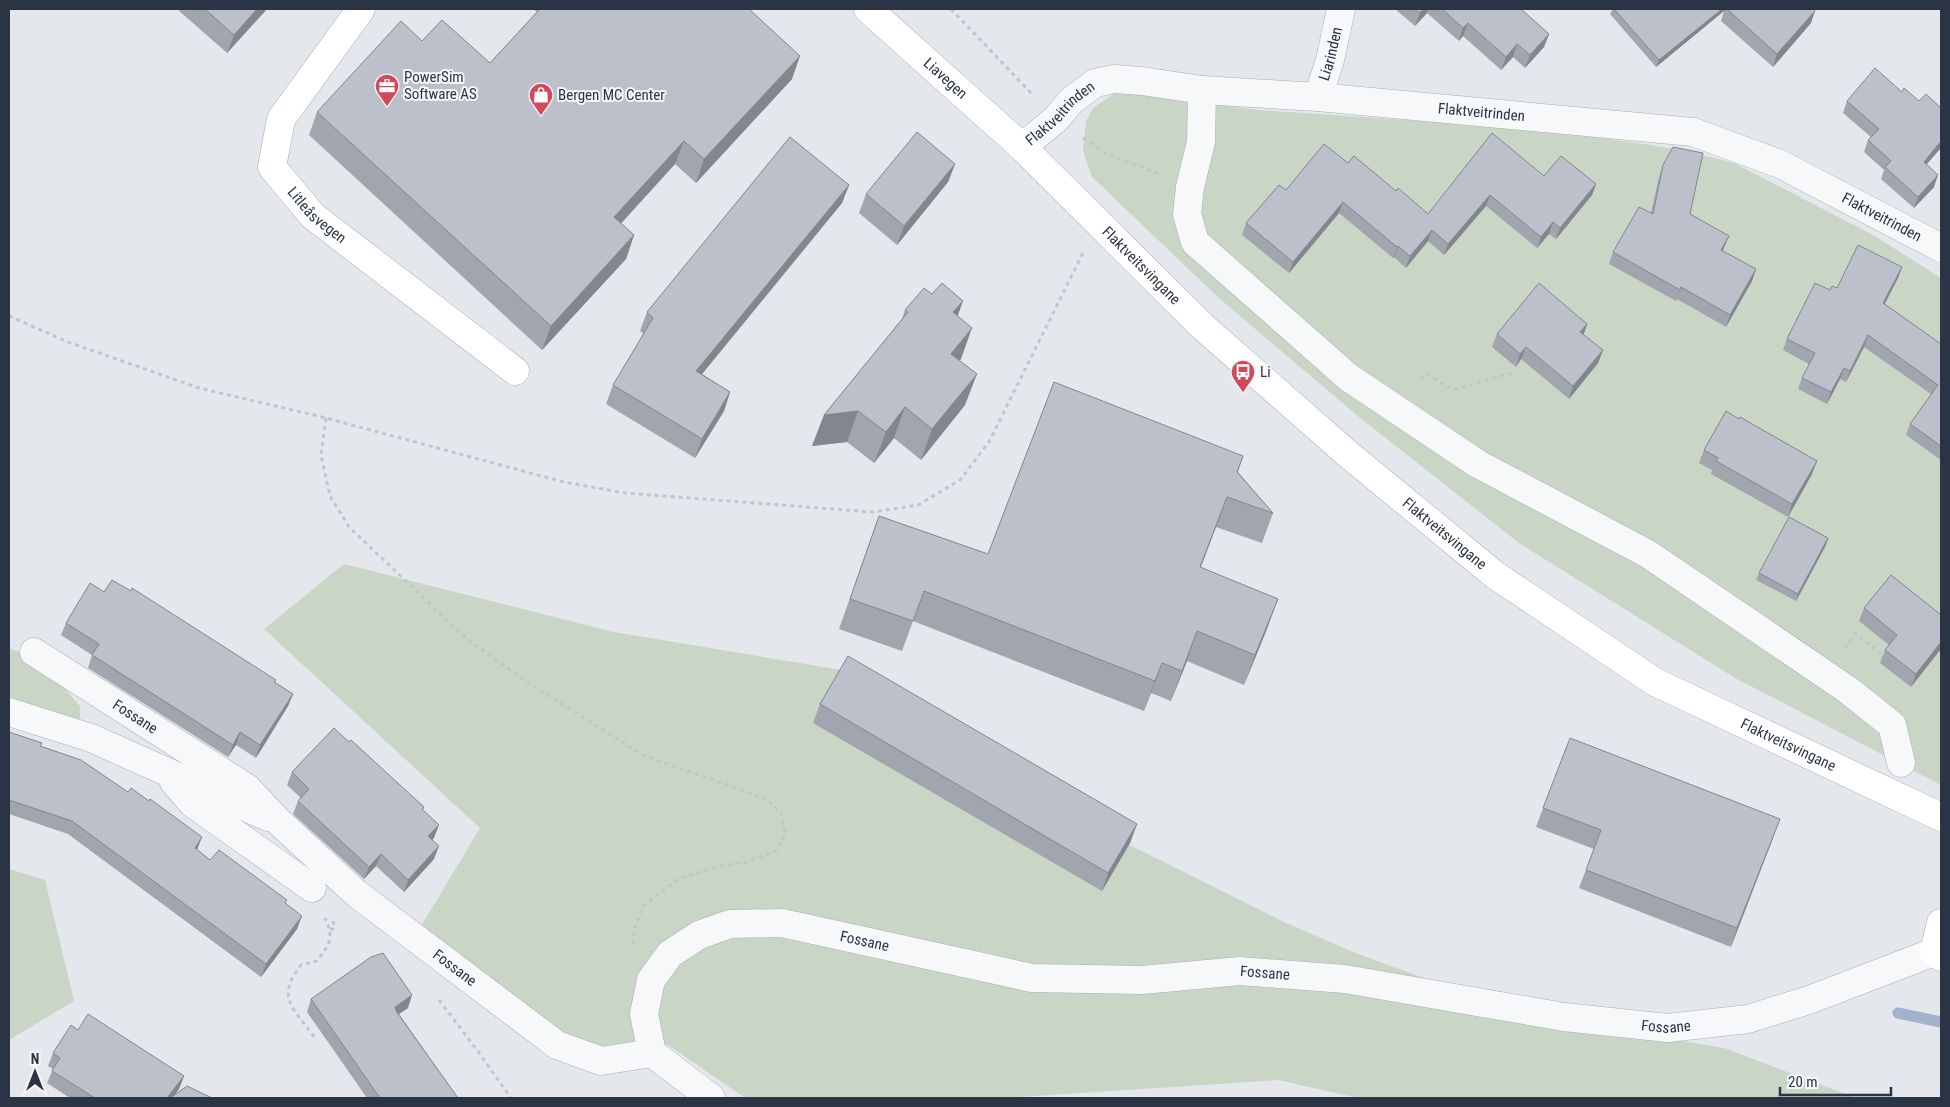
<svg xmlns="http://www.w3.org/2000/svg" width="1950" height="1107" font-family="'Roboto Condensed',sans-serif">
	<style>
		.green { fill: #c9d6c5 }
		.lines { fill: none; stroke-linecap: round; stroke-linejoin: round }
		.stream { stroke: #9fb4cc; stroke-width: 11 }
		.street-casing { stroke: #a9aeb7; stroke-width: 29 }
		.secondary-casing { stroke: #a9aeb7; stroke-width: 29 }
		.path { stroke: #c2c5cb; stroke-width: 3; stroke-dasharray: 4 4; stroke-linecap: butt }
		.street { stroke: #f7f8fa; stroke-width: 28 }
		.secondary { stroke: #fff; stroke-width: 28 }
		.wall { fill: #a1a5ae }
		.shaded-wall { fill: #83868d }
		.building { fill: #bbc0ca; stroke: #83868d }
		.labels { text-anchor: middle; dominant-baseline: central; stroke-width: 4; stroke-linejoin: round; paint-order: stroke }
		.street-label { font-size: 15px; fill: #2b3445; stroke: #f4f6f9 }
		.poi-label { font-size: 15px; fill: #2b3445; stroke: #f4f6f9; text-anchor: start }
	</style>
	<rect width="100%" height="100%" fill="#e4e7ec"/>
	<!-- green -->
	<path class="green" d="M1118 91 1258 110 1542 129 1677 149 1734 163 1873 235 1941 278V785L1735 678 1519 543 1359 417 1220 299 1092 177 1083 151 1086 121 1093 108Z
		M344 564 614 632 866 674 993 777 1284 922 1353 952 1522 1014 1724 1048 1856 1098H1358L1278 1080 1006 1098H745L668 1045 574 1059 414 938 480 828 264 629Z
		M9 648C43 659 57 680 80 706V724L9 701Z
		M9 869 45 880 74 1001 9 1040Z"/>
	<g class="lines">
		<!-- stream -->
		<path class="stream" d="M1898 1013 1941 1022"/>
		<defs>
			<g id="street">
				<path d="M1202 90 1201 142 1190 187 1187 214 1195 242 1348 377 1478 464 1648 554 1848 690 1892 725 1901 763"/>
				<path id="s1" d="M1318 97 1330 60 1341 9"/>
				<path id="s2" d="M1022 147 1056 119 1071 101 1095 83 1114 79 1142 81 1202 90 1318 97 1693 132 1780 164 1941 248"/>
				<path id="s3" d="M34 652 247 788 279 822 357 894 557 1045 601 1061 652 1053"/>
				<path d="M9 712 91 738 268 817"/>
				<path d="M174 782 192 803 312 888"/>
				<path id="s4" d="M711 1098 652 1053 644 1014 651 980 670 954 699 935 730 924 782 923 1032 978 1142 980 1240 971 1345 979 1564 1017 1668 1028 1748 1019 1809 1000 1934 952"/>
			</g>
			<g id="secondary">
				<path id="s5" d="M361 9 281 119 272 167 313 216 515 371"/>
				<path id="s6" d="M868 9 1022 147 1202 326 1349 455 1495 575 1655 682 1941 817"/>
				<path d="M1941 923 1934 952 1941 957"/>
			</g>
		</defs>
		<!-- street casing -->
		<use href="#street" class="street-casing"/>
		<!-- secondary casing -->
		<use href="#secondary" class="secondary-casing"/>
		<!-- path -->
		<path class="path" d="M951 9 1033 95
			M1083 138 1105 153 1159 174
			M9 316 68 342 199 388 326 418 564 482 625 493 873 512 918 505 960 480 989 442 1083 253
			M1421 380 1427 374 1453 390 1515 372
			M326 418 321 455 330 496 349 527 466 638 521 678 643 755 767 799 781 813 785 835 776 851 747 862 715 867 678 879 643 906 634 930 633 946
			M1845 648 1855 633 1884 656
			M330 929H334L333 917
			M439 1000 477 1050 511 1098
			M314 1037C294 1008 275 998 301 965L317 961C329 944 335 939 325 918"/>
		<!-- street -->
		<use href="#street" class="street"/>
		<!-- secondary -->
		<use href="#secondary" class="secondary"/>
	</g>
	<!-- wall -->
	<path class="wall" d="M177 9H267L227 53Z
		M533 9H749L792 79 696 183 675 164 621 223 634 235 626 259 542 350 309 135 317 112 422 41 490 63 537 12Z
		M1395 9H1521L1549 34 1544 47 1525 68 1513 57 1501 70 1463 36 1459 41 1427 13 1415 26Z
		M1613 9H1813L1811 23 1773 67 1721 21 1724 11 1656 67 1610 14Z
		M1847 101 1927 165 1934 187 1914 208 1881 179 1884 170 1864 152 1868 140 1871 137 1843 113Z
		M1348 163 1396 191 1428 214 1544 176 1596 184 1592 195 1556 239 1549 234 1537 248 1486 206 1444 255 1428 241 1406 268 1394 257 1393 258 1339 213 1289 273 1242 235 1246 223 1286 190Z
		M955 164 948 182 897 245 859 213 866 194Z
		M1663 165 1690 214 1724 248 1723 251 1756 269 1752 281 1726 327 1677 299 1676 301 1609 264 1613 252 1651 213 1659 177Z
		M849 185 842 203 702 374 730 392 724 411 695 458 606 404 613 385 644 334 640 331 647 312Z
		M1902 267 1898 278 1885 304 1941 344V460L1906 435 1910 424 1931 394 1864 347 1846 382 1840 379 1827 404 1798 389 1802 378 1809 364 1783 350 1787 339 1837 288Z
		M905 310 958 316 961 359 960 360 965 405 921 460 894 438 874 463 847 442 812 446 824 415 902 319Z
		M1587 324 1583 335 1603 350 1598 363 1569 399 1521 359 1516 367 1492 347 1497 334Z
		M1704 450 1812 474 1788 517 1711 474 1712 470 1699 463Z
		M1243 456 1238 472 1273 513 1262 543 1216 527 1201 567 1267 629 1244 685 1187 661 1171 701 1151 693 1144 711 913 621 902 651 839 629 879 516 988 554Z
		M1828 538 1826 545 1796 601 1756 580 1759 573Z
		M104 592 276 680 275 682 293 694 288 706 256 758 236 745 228 757 88 668 92 655 61 635 66 623Z
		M1864 608 1941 615 1911 687 1880 663 1885 650 1889 645 1859 621Z
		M820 704 1137 824 1130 843 1102 891 813 723Z
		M9 732 40 746 197 850 210 860 286 904 297 929 261 977 68 834 9 814Z
		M349 742 424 807 423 810 434 838 432 840 434 859 404 892 376 866 364 879 293 814 298 801 301 798 287 785 292 772Z
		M1543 808 1773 838 1731 947 1579 888 1594 849 1536 827Z
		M311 999 408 1008 399 1014 458 1098H367L307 1012Z
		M78 1030 184 1076 179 1089 174 1096 212 1098H70L47 1083 53 1069 48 1066 53 1053Z"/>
	<!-- shaded-wall -->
	<path class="shaded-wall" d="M257 9H267L227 53 234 35Z
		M1423 9H1428L1427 13 1415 26 1420 13Z
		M1722 9H1725L1724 11 1656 67 1659 60Z
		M1815 11 1811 23 1773 67 1777 54Z
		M1468 23 1463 36 1459 41 1463 28Z
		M1549 34 1544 47 1525 68 1530 55Z
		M1517 44 1513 57 1501 70 1506 57Z
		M800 56 792 79 696 183 704 159Z
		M684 141 675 164 606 240 614 217Z
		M1941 141V148L1919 173 1924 162Z
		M955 164 948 182 897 245 904 226Z
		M1938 175 1934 187 1914 208 1918 197Z
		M1596 184 1592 195 1556 239 1560 228Z
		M849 185 842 203 689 390 696 371Z
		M1490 195 1486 206 1444 255 1448 244Z
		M1343 202 1339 213 1289 273 1293 262Z
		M1553 222 1549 234 1537 248 1541 237Z
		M1432 230 1428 241 1406 268 1410 256Z
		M634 235 626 259 542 350 551 326Z
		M1729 236 1724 248 1717 261 1721 250Z
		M1398 246 1394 257 1393 258 1397 247Z
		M1902 267 1898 278 1879 314 1883 303Z
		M1756 269 1752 281 1726 327 1730 315Z
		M963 301 952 332 953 312Z
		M1587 324 1583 337 1580 332Z
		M972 328 961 359 940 385 951 354Z
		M1868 335 1864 347 1846 382 1850 371Z
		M1526 347 1521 359 1516 367 1520 354Z
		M1603 350 1598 363 1569 399 1573 386Z
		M1844 368 1840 379 1827 404 1831 392Z
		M977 374 965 405 921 460 932 429Z
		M730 392 724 411 695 458 702 439Z
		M905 407 894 438 874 463 886 432Z
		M858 411 847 442 812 446 824 415Z
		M1817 461 1812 474 1788 517 1792 504Z
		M1227 497 1216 527 1189 597 1200 567Z
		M1828 538 1826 545 1796 601 1798 594Z
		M1278 599 1267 629 1244 685 1255 655Z
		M1197 631 1187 661 1171 701 1182 671Z
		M1941 642V649L1911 687 1916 674Z
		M1162 663 1151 693 1144 711 1155 681Z
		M293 694 288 706 256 758 260 745Z
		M240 732 236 745 228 757 233 745Z
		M1780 819 1773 838 1731 947 1737 928Z
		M1137 824 1130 843 1102 891 1108 873Z
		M439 825 434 838 424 849 428 836Z
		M202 837 197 850 195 848Z
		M439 846 434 859 404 892 408 880Z
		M381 854 376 866 364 879 369 867Z
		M302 916 297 929 261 977 266 964Z
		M412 995 408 1008 390 1020 395 1007Z
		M184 1076 179 1089 172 1098H167Z"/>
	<!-- building -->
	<path class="building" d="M205 9H257L234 35Z
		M540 9H749L800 56 704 159 684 141 614 217 634 235 551 326 317 112 401 21 422 41 442 20 490 63Z
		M1415 9H1423L1420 13Z
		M1442 9H1521L1549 34 1530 55 1517 44 1506 57 1468 23 1463 28Z
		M1614 9H1722L1659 60Z
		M1727 9H1813L1815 11 1777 54Z
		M1875 68 1902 92 1904 88 1919 101 1926 94 1941 108V141L1924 162 1938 175 1918 197 1885 167 1891 161 1868 140 1879 129 1847 101Z
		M917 132 955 164 904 226 866 194Z
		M1492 133 1544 176 1561 156 1596 184 1560 228 1553 222 1541 237 1490 195 1448 244 1432 230 1410 256 1398 246 1397 247 1343 202 1293 262 1246 223 1279 185 1286 190 1324 144 1348 163 1354 156 1396 191 1398 188 1428 214Z
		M790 137 849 185 696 371 730 392 702 439 613 385 653 318 647 312Z
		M1673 147 1703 153 1690 214 1729 236 1721 250 1756 269 1730 315 1681 287 1680 290 1613 252 1639 207 1653 214 1663 165Z
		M1858 245 1902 267 1883 303 1941 344V446L1910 424 1938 385 1868 335 1850 371 1844 368 1831 392 1802 378 1815 353 1787 339 1815 283 1830 290 1832 286 1837 288Z
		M942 283 963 301 953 312 972 328 951 354 977 374 932 429 905 407 886 432 858 411 824 415 908 312 905 310 924 288 932 294Z
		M1539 283 1587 324 1580 332 1603 350 1573 386 1526 347 1520 354 1497 334Z
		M1054 382 1243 456 1237 472 1273 513 1227 497 1200 567 1278 599 1255 655 1197 631 1182 671 1162 663 1155 681 924 591 913 621 850 599 879 516 988 554Z
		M1726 411 1739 419 1740 417 1817 461 1792 504 1716 461 1718 458 1704 450Z
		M1789 517 1828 538 1798 594 1759 573Z
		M1891 575 1941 615V642L1916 674 1885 650 1897 635 1864 608Z
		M112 580 131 591 132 588 276 680 274 682 293 694 260 745 240 732 233 745 92 655 99 644 66 623 90 583 104 592Z
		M848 656 1137 824 1108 873 820 704Z
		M334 728 349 742 351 740 424 807 422 809 439 825 428 836 439 846 408 880 381 854 369 867 298 801 309 789 292 772Z
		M9 732 42 743 40 746 81 760 128 792 131 788 149 801 150 799 202 837 195 848 210 860 219 850 287 900 285 903 302 916 266 964 72 821 9 800Z
		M1570 738 1780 819 1737 928 1586 870 1601 830 1543 808Z
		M383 953 412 995 395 1007 396 1011 458 1098H380L311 999 371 957Z
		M88 1014 184 1076 167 1098H95L52 1071 60 1058 53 1053 71 1025 78 1030Z
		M187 1086 212 1098H170Z"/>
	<!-- icons -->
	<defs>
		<symbol id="office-pin" viewBox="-11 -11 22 30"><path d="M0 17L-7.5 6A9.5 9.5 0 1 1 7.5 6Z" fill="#d1495b" stroke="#f4f6f9"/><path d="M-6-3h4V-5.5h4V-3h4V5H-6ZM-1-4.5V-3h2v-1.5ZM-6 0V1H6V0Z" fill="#fff"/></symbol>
		<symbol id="shop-pin" viewBox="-11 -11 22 30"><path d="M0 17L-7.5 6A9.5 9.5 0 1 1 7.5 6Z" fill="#d1495b" stroke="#f4f6f9"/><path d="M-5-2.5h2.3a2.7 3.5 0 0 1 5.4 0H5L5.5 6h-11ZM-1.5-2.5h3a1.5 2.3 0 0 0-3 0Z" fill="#fff"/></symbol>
		<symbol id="bus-pin" viewBox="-11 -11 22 30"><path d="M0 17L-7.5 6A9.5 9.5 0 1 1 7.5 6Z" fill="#d1495b" stroke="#f4f6f9"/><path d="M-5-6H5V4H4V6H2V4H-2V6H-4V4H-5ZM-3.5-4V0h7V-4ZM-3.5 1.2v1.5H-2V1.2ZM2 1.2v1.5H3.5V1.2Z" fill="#fff"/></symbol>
	</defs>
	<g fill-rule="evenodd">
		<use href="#office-pin" x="373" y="72" width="28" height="38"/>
		<use href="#shop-pin" x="527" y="81" width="28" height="38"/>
		<use href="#bus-pin" x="1229" y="358" width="28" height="38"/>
	</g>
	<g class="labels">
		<!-- street labels -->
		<g class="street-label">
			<text stroke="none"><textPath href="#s1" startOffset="45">Liarinden</textPath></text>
			<text stroke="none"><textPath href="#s6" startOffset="104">Liavegen</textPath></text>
			<text stroke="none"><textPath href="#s2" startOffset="486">Flaktveitrinden</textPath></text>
			<text stroke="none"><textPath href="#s2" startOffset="51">Flaktveitrinden</textPath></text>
			<text stroke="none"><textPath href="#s5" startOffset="251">Litleåsvegen</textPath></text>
			<text stroke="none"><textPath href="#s2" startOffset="906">Flaktveitrinden</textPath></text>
			<text stroke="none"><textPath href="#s6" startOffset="375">Flaktveitsvingane</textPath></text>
			<text stroke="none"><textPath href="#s6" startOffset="780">Flaktveitsvingane</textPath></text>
			<text stroke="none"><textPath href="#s3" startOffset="120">Fossane</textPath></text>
			<text stroke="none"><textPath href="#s6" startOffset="1185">Flaktveitsvingane</textPath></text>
			<text stroke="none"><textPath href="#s4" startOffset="385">Fossane</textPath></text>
			<text stroke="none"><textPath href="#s3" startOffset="528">Fossane</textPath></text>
			<text stroke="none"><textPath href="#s4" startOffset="790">Fossane</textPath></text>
			<text stroke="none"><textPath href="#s4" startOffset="1195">Fossane</textPath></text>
		</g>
		<!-- poi labels -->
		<g class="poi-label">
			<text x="404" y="77">PowerSim<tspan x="404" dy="17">Software AS</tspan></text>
			<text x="558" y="95">Bergen MC Center</text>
			<text x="1260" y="372">Li</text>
		</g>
	</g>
	<!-- border -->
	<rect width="1950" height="1107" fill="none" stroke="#2b3445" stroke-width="20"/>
	<!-- north arrow -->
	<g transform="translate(35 1072)" stroke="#f4f6f9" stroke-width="4" paint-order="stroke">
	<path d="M0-4L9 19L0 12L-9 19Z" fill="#2b3445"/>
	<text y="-8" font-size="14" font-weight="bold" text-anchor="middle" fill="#2b3445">N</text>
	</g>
	<!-- scale -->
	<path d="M1780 1087v8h111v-8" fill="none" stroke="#2b3445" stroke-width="2.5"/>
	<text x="1788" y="1087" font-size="15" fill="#2b3445" stroke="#f4f6f9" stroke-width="4" paint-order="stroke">20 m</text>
</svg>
